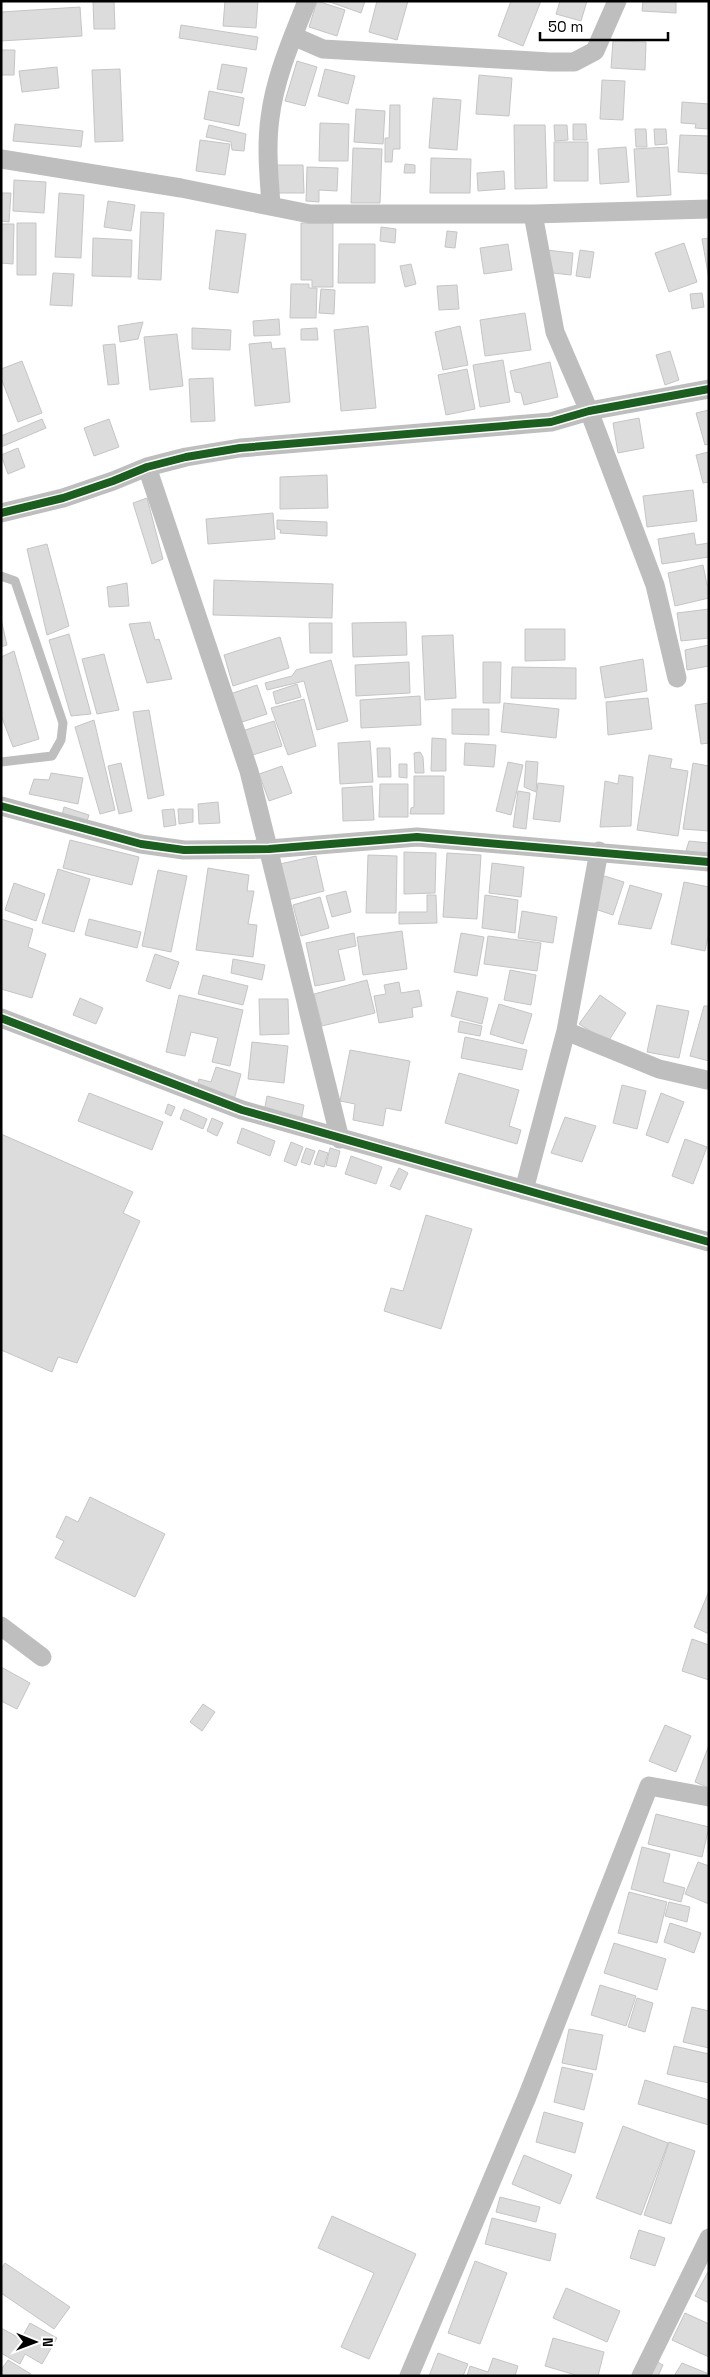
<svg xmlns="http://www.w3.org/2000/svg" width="710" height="2377" font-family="'Space Grotesk',sans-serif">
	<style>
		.building { fill: #dcdcdc; stroke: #c5c5c5 }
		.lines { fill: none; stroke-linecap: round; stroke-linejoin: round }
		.service { stroke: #bebebe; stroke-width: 9 }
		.minor { stroke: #bebebe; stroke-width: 19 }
		.cycleway-casing { stroke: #fff; stroke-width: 11 }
		.cycleway { stroke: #1b5e20; stroke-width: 8 }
	</style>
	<rect width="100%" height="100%" fill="#fff"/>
	<!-- building -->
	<path class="building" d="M93 1H114L115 29H94Z
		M225 1H258L256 28 223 26Z
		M317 1 345 10 337 36 309 27Z
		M327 1H365L361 13Z
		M377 1H408L397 40 369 32Z
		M511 1H541L523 46 498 36Z
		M560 1H587L581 21 556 14Z
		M643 1H676V13L642 11Z
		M80 7 82 36 1 41V12Z
		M181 25 258 37 256 50 179 38Z
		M613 41 646 42 645 70 611 68Z
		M1 50H15L14 75H1Z
		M297 61 317 67 305 106 285 101Z
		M222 64 247 68 242 93 217 89Z
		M57 67 59 88 22 92 19 71Z
		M120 69 123 141 95 142 92 70Z
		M325 69 355 76 348 104 318 96Z
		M479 75 512 78 509 116 476 114Z
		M602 80 625 81 623 120 600 119Z
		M209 91 244 98 239 126 204 119Z
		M433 98 461 100 457 150 429 148Z
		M682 102 709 104V129L695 128 696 124 681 123Z
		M390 105H400V149H393L392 162H385V138H389Z
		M356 109 385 111 383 144 354 142Z
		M320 123 349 124 348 161H319Z
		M15 124 83 131 81 147 13 141Z
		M573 124H586L587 140H573Z
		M209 125 246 134 244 151 232 150 231 142 206 137Z
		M514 125H545L547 188 515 189Z
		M554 125H567L568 140 555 141Z
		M635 129H646L647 147H636Z
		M654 129H666L667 144 655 145Z
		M680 135 709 136V174L678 172Z
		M200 140 230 144 225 175 196 171Z
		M554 142H588V181H554Z
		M626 147 629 182 600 184 598 149Z
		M668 147 671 195 637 197 634 149Z
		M353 148 382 149 380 203H351Z
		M431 158 471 159 470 193H430Z
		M405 164 415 165V173H404Z
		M274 165H303L304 193H275Z
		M307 167 338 168 337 191 319 190V202L306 201Z
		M504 171 505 189 478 191 477 173Z
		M14 180 46 182 44 213 13 211Z
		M1 193H11L9 222 1 221Z
		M59 193 84 195 81 258 55 257Z
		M108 201 135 205 131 231 104 227Z
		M141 212 164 213 161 280 138 279Z
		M17 223H36V275H17Z
		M301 223H333V287H312V280H301Z
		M1 224H14L13 264 1 263Z
		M381 227 396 229 395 243 380 241Z
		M216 230 246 234 238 293 209 289Z
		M447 231 457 232 455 248 445 247Z
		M93 238 132 240 131 277 92 276Z
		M709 238V279L702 239Z
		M684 243 697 282 669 292 655 253Z
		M339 244H375V283H338Z
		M508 244 512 270 484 274 480 248Z
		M546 250 573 253 571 275 544 272Z
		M580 250 594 252 590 278 576 276Z
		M411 264 416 284 405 287 400 266Z
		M53 273 74 274 72 306 50 305Z
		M291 284H309V288H317L316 318H290Z
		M457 285 459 309 439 310 437 286Z
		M321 289 335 290 334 314 319 313Z
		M702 293 704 307 692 309 690 294Z
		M525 313 531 350 485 356 480 320Z
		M279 319 280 335 254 336 253 321Z
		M143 322 138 339 120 342 118 326Z
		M368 326 376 408 341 411 334 330Z
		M460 326 468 365 443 370 435 332Z
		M192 328 231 330 230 350 192 349Z
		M317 328 318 340H301V329Z
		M177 334 183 386 150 390 144 337Z
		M271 342 272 349 285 348 290 402 255 406 249 344Z
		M115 344 119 384 108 385 103 345Z
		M670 351 679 380 665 385 656 355Z
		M503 360 510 402 480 407 473 365Z
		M22 361 42 413 18 422 1 378V369Z
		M550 362 558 397 524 405 521 393 515 392 510 371Z
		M467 369 475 409 446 415 438 375Z
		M213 378 215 421 191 422 189 379Z
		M709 410V444L705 445 696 413Z
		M639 418 644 448 618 453 613 423Z
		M42 419 46 428 1 447V436Z
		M109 419 119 447 94 456 84 428Z
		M18 448 25 467 8 474 1 455Z
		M709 452V482L703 483 696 455Z
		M327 475 328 508 280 509V477Z
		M693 490 697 521 647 527 643 496Z
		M147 498 163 559 152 564 133 503Z
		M273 513 275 539 208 544 206 519Z
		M277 520 327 522V536L280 533 281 530 277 529Z
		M694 533 696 545 709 543V557L662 564 658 539Z
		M47 544 69 626 47 635 27 549Z
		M703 565 707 585H709V598L675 606 668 573Z
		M214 580 333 584 332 618 213 615Z
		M127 583 129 606 109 607 107 587Z
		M709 609V638L681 641 677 613Z
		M1 619 7 645 1 647Z
		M150 622 155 640 159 639 172 679 147 683 129 624Z
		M406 622 407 655 353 657 352 623Z
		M309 623H332V653H310Z
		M525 629H565V660L525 661Z
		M69 634 91 714 71 716 49 640Z
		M453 635 456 698 425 700 422 636Z
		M280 637 289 668 233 686 224 655Z
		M709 645V666L687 670 685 650Z
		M14 651 39 739 13 747 1 715V657Z
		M104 654 119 710 97 714 82 659Z
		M643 659 647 691 605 698 600 667Z
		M331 660 348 721 317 730 304 681 267 690 265 683 292 676 296 670Z
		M409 662 410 693 356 696 355 665Z
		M483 662H501L500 703H483Z
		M512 667 576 668V699L511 698Z
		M297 684 301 697 276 704 273 692Z
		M257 685 267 714 239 723 230 694Z
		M420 696 421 725 361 728 360 700Z
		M648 698 652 729 608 735 606 702Z
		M304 699 316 746 288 755 271 708Z
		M504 703 559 709 556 738 501 732Z
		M709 703V743L701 744 695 705Z
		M452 709H489V735L452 734Z
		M149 710 164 795 148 799 133 712Z
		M94 720 115 810 100 814 75 727Z
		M274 721 282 746 249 756 242 731Z
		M432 738 446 739V771H431Z
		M370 741 373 782 340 784 338 743Z
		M465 743 496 745 494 767 464 765Z
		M377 748H390L391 777H378Z
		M420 752 423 757 424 773H415L414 753Z
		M649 755 672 759 670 768 688 771 678 836 637 830Z
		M526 761 538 762 536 792 524 787Z
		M508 762 523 765 511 815 496 811Z
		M121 763 132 811 119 814 108 766Z
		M693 763 709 766V831L683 829Z
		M399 764H407V778L399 777Z
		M282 766 292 793 269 801 259 774Z
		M51 773 83 778 78 804 29 794 34 779 49 780Z
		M619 775 633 777 631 826 600 827 605 781 618 784Z
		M414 776H444V814H410L411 808 414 807Z
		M538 783 564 786 560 822 533 819Z
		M380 784H408V817H379Z
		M372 786 374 820 343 821 342 788Z
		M518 791 530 793 526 829 513 827Z
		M218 802 220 823 199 824 198 804Z
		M64 807 89 815 85 827 61 819Z
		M174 809 176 825 164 827 162 810Z
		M178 809H193V822L179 824Z
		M70 840 139 857 132 885 63 868Z
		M689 841 709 843V854L686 851Z
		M404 852 436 853 435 893 404 894Z
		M447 853 481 855 477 919 443 917Z
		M368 855 397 856 396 913H366Z
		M316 856 324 891 288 900 280 864Z
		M492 863 524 867 521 897 489 893Z
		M208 868 249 875 247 891H254L248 924 257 925 253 957 196 950Z
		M58 869 90 879 74 932 42 923Z
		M158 870 187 876 171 952 142 946Z
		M601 875 624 882 613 915 592 908Z
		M684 882 709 887V932L705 951 671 944Z
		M14 883 45 894 36 921 5 910Z
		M630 885 662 894 651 929 618 924Z
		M346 891 351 912 332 917 326 896Z
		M427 895H436L437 923 399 924V912H427Z
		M485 895 518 900 515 933 482 928Z
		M320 897 329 928 301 936 293 905Z
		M522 911 557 917 553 943 518 938Z
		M1 919 33 929 28 947 46 954 32 998 1 989Z
		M89 919 141 932 137 948 85 935Z
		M402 931 407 969 363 975 357 937Z
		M354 933 356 946 338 950 345 980 315 986 306 943Z
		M461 933 484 937 477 976 454 972Z
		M488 936 541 943 537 971 484 964Z
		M155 954 179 962 170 989 146 981Z
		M233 959 265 965 262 980 231 973Z
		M510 970 536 975 531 1005 504 1000Z
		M203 975 248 986 243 1005 198 994Z
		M367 980 375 1013 322 1026 314 994Z
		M399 982 401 993 419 990 422 1006 412 1008 413 1017 379 1023 374 996 386 994 384 985Z
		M457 991 488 998 482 1024 451 1016Z
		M179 995 243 1010 230 1066 212 1062 218 1038 191 1032 185 1056 166 1052Z
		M600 995 626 1013 608 1042 579 1024Z
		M80 998 103 1008 96 1024 73 1015Z
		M259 999H288L289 1034 260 1035Z
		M499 1004 532 1014 523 1044 490 1034Z
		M657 1005 689 1011 679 1058 647 1052Z
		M704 1006H709V1061L690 1056Z
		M460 1021 482 1026 480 1036 458 1032Z
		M465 1037 527 1050 522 1070 461 1058Z
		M252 1042 288 1046 284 1083 248 1079Z
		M350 1050 410 1061 401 1111 386 1108 383 1126 353 1120 355 1104 340 1101Z
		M216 1067 241 1074 234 1100 196 1088 199 1079 211 1082Z
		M459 1073 519 1090 509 1126 521 1130 517 1144 445 1123Z
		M622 1085 646 1091 637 1129 613 1123Z
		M89 1093 163 1122 152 1150 78 1121Z
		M661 1093 684 1102 668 1143 646 1135Z
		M267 1096 304 1105 301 1121 264 1112Z
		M168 1104 175 1107 171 1116 165 1113Z
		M184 1109 207 1119 203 1129 180 1119Z
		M565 1117 596 1126 582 1162 551 1153Z
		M212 1118 223 1123 217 1136 207 1131Z
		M242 1128 275 1141 270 1156 237 1143Z
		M1 1134 133 1192 123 1213 140 1221 77 1363 58 1357 52 1372 1 1350Z
		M685 1139 707 1147 693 1184 672 1176Z
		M291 1142 303 1147 296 1166 284 1161Z
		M306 1148 315 1151 310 1165 301 1162Z
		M330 1148 340 1151 336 1167 326 1165Z
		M319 1150 328 1153 324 1167 314 1164Z
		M351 1156 382 1167 376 1184 345 1174Z
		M399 1168 408 1173 400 1190 390 1186Z
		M426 1215 472 1229 441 1329 384 1311 391 1288 403 1291Z
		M90 1497 165 1534 135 1597 55 1558 64 1541 56 1537 66 1516 78 1522Z
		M709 1591V1634L694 1627Z
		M692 1639 709 1645V1680L682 1671Z
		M1 1667 30 1683 17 1709 1 1701Z
		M203 1704 215 1712 202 1731 190 1722Z
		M665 1725 691 1736 676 1772 649 1761Z
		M709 1745V1788L695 1782Z
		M656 1814 709 1827 702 1857 648 1844Z
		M642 1847 670 1854 663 1882 685 1888 681 1902 631 1889Z
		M698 1862 709 1866V1904L685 1894Z
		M629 1892 667 1902 657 1943 618 1933Z
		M669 1902 690 1907 687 1922 665 1916Z
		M670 1923 701 1933 694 1953 664 1942Z
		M614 1943 666 1959 657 1990 604 1973Z
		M600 1985 636 1996 626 2026 591 2015Z
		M637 1998 653 2003 645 2032 628 2027Z
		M692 2007 709 2011V2048L683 2042Z
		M569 2029 603 2035 596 2070 562 2063Z
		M674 2046 709 2054V2083L667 2074Z
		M562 2067 593 2074 584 2110 554 2102Z
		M645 2080 709 2100V2125L638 2104Z
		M544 2112 583 2123 575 2153 536 2142Z
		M623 2126 668 2143 641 2215 596 2198Z
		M669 2142 695 2151 671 2224 644 2215Z
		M524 2155 572 2175 560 2204 512 2184Z
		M500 2197 540 2207 536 2222 496 2212Z
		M332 2216 416 2254 369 2359 341 2347 374 2273 318 2248Z
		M492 2218 556 2234 550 2261 485 2244Z
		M639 2230 665 2238 655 2266 630 2258Z
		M475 2261 507 2273 480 2344 448 2333Z
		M5 2263 70 2307 54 2329 1 2293V2269Z
		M709 2270V2303L695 2296Z
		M566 2288 620 2311 607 2342 553 2318Z
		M685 2313 709 2324V2357L672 2340Z
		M30 2323 57 2338 42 2364 25 2354 20 2364 1 2353V2328L21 2339Z
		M553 2338 604 2352 598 2376H579L545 2366Z
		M438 2353 468 2364 463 2376H429Z
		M493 2358 518 2366 515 2376H467L470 2366 488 2372Z
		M652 2359 663 2365 658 2376H652L645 2372Z
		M8 2360 31 2374 30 2376H1V2370Z
		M682 2363 709 2374V2376H674Z"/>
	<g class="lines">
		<!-- service -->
		<path class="service" d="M1 576 15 581 63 723 61 740 52 756 1 762"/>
		<!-- minor -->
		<path class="minor" d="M293 36 323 49 550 62H574L595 51 617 1
			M1 159 181 188 310 214H533L709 209
			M271 205C269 176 266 147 270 118 275 77 292 39 307 1
			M533 214 555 332 589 411 655 585 677 678
			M147 467 249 771 340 1139
			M1 513 63 498 113 481 147 467 186 457 240 448 551 422 589 411 709 389
			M1 806 141 844 184 850 269 849 417 837 709 862
			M1 1018 242 1110 709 1242
			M566 1031 659 1069 707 1080
			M524 1190 566 1031 599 851
			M1 1626 42 1657
			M409 2376 527 2097 649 1786 709 1797
			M641 2376 709 2238"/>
		<defs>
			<path id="cycleway" d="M1 513 63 498 113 481 147 467 186 457 240 448 551 422 589 411 709 389
				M1 806 141 844 184 850 269 849 417 837 709 862
				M1 1018 242 1110 709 1242"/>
		</defs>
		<!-- cycleway casing -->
		<use href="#cycleway" class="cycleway-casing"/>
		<!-- cycleway -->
		<use href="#cycleway" class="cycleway"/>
	</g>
	<!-- border -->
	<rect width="710" height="2377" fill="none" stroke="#000000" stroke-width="5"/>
	<!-- north arrow -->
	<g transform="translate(35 2342) rotate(91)" stroke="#ffffff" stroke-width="4" paint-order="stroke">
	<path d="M0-4L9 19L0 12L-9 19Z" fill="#000000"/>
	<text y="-8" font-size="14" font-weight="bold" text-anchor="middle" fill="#000000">N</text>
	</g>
	<!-- scale -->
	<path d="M540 32v8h128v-8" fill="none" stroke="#000000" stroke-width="2.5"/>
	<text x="548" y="32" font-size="15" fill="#000000" stroke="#ffffff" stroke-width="4" paint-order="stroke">50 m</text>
</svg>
